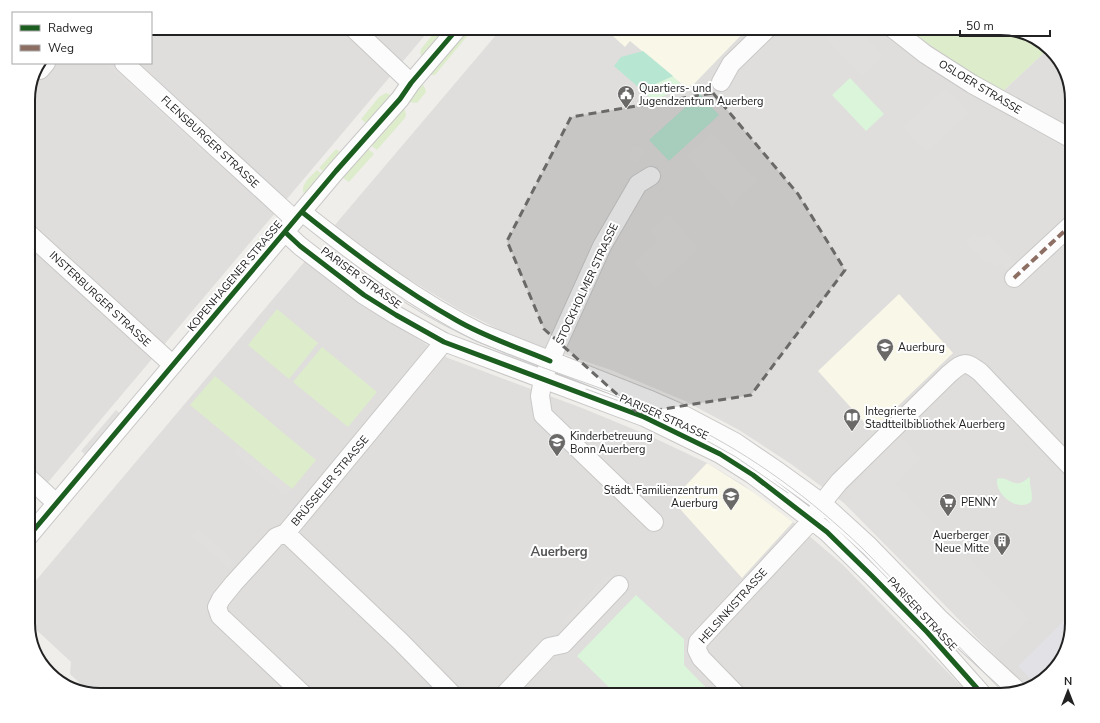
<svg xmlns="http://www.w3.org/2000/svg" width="1100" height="723" font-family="'Nunito Sans',sans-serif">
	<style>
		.residential { fill: #dfdedc }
		.education { fill: #f8f7e8 }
		.grass { fill: #ddeccb }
		.park { fill: #daf5da }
		.pitch { fill: #b7e6d2 }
		.parking { fill: #e0dfde }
		.plaza { fill: #e2e1e5 }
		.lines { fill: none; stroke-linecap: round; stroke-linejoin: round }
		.minor-casing { stroke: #c9c8c7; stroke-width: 20 }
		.minor { stroke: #fdfcfc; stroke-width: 18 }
		.tram { stroke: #ccc; stroke-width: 1 }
		.quiet { stroke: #8d6e63; stroke-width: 4; stroke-dasharray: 8 4; stroke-linecap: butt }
		.cycleway-casing { stroke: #fff; stroke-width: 8 }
		.cycleway { stroke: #1b5e20; stroke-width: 5 }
		.marked { fill: #6a6968; fill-opacity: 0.2; stroke: #6a6968; stroke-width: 3; stroke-dasharray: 8 5; stroke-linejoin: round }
		.labels { text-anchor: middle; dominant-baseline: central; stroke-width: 4; stroke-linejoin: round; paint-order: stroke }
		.street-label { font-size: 11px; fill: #222; stroke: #fff }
		.poi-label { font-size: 11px; fill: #222; stroke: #fff; text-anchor: start }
		.quarter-label { font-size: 13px; font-weight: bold; fill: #555; stroke: #fff }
		.rim { fill: none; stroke: #222; stroke-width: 2 }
	</style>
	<rect width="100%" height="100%" fill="#f0eeeb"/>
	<!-- residential -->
	<path class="residential" d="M151 28H431L28 506V96L43 63H151Z
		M502 28H906L1002 92 1048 49 1062 64 1072 100V623L1060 663 1036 685 1027 688 844 503 791 464 739 430 685 401 611 370 537 345 502 331 460 310 392 269 362 248 334 226Z
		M305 261 348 295 448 358 582 408 650 436 707 463 742 484 793 522 842 564 970 695H100L89 692 70 674 71 662 28 622V590Z"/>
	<!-- education -->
	<path class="education" d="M604 28H748L693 85 685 87 630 41 625 47Z
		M899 294 953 353 872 431 818 371Z
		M707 463 753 492 793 522 742 578 672 500Z"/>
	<!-- grass -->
	<path class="grass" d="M438 28H443L447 31 422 57 420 53 421 49Z
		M467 28H474L435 75H427Z
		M906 28H1000L1040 40 1048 49 1002 92 959 65Z
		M421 82 425 88 426 92 417 103 408 102Z
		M386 93 389 94 392 96 368 125 361 119 379 97Z
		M404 106 406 115 405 118 377 150 369 144Z
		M366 147 374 154 349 182 343 178 346 171Z
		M336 149 340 152 323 171 319 168Z
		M317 170 324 176 306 197C297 187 310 177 317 170Z
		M260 237 268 243 258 253 251 257 247 253Z
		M277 309 318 343 289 379 248 345Z
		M322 347 377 392 348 427 293 382Z
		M215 376 316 460 292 489 190 405Z"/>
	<!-- park -->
	<path class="park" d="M673 76 684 88 653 100 644 92 655 84Z
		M850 78 884 114 866 131 832 95Z
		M1029 477 1030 478C1029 487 1034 494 1031 502 1018 512 995 495 997 479 1009 475 1014 492 1029 477Z
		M636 595 684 639V665L713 695H617L577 656Z"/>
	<!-- pitch -->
	<path class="pitch" d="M643 51 673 76 655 84 644 92 614 66 621 57Z
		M700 94 719 115 669 161 649 140Z"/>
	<!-- parking -->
	<path class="parking" d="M817 28H857L883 56 862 76Z
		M105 63H116L209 150 202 153Z
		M946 88 969 113 926 152 903 127Z
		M712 133 757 181 731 205 687 156Z
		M636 145 644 150 636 164 627 156Z
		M669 214 699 249 656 287 634 262 658 241 650 231Z
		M976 234 981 239 988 234 1015 262 1007 269 1001 262 995 267 989 261 986 263 965 241Z
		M116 410 122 415 88 457 81 451Z
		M899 436 920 458 895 483 1029 619 993 654 845 503 852 497 847 491Z
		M240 447 292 489 286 496 234 453Z
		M198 529 235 561 229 568 192 536Z
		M608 573 614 580 568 628 561 622Z
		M277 680 294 695H281L272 686Z"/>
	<!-- plaza -->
	<path class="plaza" d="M1072 613V623L1060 663 1036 685 1018 666Z"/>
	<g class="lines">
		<defs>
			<path id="minor" d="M353 28 411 83
				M892 28 925 54 972 84 1072 139
				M124 63 295 220
				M40 70 46 63
				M721 82 731 64 768 28
				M651 176 638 184 602 246 550 361 543 379 540 396 543 415 654 522
				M302 212C359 257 416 301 481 333L648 399 682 414 735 442 779 472 822 503 869 546 939 618 1017 690
				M285 232 300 246 364 295 396 315 444 342 644 417 720 454 753 475 827 532 872 576 927 632 983 695
				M28 233 173 365
				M1014 278 1072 224
				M28 477 56 503
				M286 533 400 641 453 695
				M28 537 336 171 400 99 411 83 458 28
				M304 695 220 616 217 607 221 599 234 583 276 537 286 533 444 342
				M504 695 549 647 563 644 619 585
				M737 695 701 658 697 650 698 642 812 520 822 503 839 482 949 374C964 362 964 360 980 372L1072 468"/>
		</defs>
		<!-- minor casing -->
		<use href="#minor" class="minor-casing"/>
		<!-- minor -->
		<use href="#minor" class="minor"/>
		<!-- tram -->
		<path class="tram" d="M335 252C380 288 428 320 481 343 549 373 622 392 690 425 753 456 811 499 862 548 880 566 898 585 916 603 946 633 975 663 1005 694
			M331 258 380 293
			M586 389 633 406
			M693 433 736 457 788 493"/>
		<!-- quiet -->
		<path class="quiet" d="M1014 278 1072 224
			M1033 686 1061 658"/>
		<defs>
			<path id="cycleway" d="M302 212C351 251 401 289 456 320 485 337 519 348 550 361
				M285 232 300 246 364 295 396 315 444 342 644 417 720 454 753 475 827 532 872 576 927 632 983 695
				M28 537 336 171 400 99 411 83 458 28"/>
		</defs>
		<!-- cycleway casing -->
		<use href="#cycleway" class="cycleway-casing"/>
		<!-- cycleway -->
		<use href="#cycleway" class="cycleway"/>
	</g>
	<!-- marked area -->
	<path class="marked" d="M713 93 798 194 845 270 751 395 638 413 544 329 507 241 571 117Z"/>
	<!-- icons -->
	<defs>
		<symbol id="civic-pin" viewBox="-11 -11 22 30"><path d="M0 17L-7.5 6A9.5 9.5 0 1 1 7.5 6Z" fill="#6a6968" stroke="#fff"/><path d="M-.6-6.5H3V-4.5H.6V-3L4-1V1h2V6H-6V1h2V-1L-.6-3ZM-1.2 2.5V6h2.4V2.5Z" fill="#fff"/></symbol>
		<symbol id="school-pin" viewBox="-11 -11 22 30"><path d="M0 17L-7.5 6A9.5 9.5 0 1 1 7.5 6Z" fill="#6a6968" stroke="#fff"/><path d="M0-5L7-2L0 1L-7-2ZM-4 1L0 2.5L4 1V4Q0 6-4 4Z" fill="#fff"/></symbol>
		<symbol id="library-pin" viewBox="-11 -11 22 30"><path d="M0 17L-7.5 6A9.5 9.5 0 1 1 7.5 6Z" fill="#6a6968" stroke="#fff"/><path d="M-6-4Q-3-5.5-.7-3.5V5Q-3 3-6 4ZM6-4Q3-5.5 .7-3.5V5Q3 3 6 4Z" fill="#fff"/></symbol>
		<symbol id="supermarket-pin" viewBox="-11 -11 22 30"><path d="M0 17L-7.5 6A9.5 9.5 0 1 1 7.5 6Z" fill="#6a6968" stroke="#fff"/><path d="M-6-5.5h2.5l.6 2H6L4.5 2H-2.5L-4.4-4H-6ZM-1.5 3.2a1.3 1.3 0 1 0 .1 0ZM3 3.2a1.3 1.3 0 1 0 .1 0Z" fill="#fff"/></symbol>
		<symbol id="building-pin" viewBox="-11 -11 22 30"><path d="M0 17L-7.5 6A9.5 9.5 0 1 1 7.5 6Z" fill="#6a6968" stroke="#fff"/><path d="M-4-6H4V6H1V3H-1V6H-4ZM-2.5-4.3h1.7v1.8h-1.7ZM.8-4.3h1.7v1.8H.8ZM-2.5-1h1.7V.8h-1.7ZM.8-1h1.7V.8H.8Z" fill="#fff"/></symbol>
	</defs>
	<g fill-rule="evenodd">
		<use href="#civic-pin" x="616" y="84" width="20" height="27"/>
		<use href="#school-pin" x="875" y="337" width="20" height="27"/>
		<use href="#library-pin" x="842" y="407" width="20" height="27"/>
		<use href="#school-pin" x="547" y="432" width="20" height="27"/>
		<use href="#school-pin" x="721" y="486" width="20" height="27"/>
		<use href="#supermarket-pin" x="938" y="492" width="20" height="27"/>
		<use href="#building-pin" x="992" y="531" width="20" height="27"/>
	</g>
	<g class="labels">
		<!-- street labels -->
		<g class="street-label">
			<text transform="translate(980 87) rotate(31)">OSLOER STRASSE</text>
			<text transform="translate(210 142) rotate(43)">FLENSBURGER STRASSE</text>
			<text transform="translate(235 276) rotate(-50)">KOPENHAGENER STRASSE</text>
			<text transform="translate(361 278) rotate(36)">PARISER STRASSE</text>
			<text transform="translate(587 284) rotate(-65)">STOCKHOLMER STRASSE</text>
			<text transform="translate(100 299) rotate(43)">INSTERBURGER STRASSE</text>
			<text transform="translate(664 417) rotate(24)">PARISER STRASSE</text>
			<text transform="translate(330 481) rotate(-50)">BRÜSSELER STRASSE</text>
			<text transform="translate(733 606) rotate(-48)">HELSINKISTRASSE</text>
			<text transform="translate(922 614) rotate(47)">PARISER STRASSE</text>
		</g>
		<!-- poi labels -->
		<g class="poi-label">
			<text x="639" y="88">Quartiers- und<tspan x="639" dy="13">Jugendzentrum Auerberg</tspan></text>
			<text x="898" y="347">Auerburg</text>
			<text x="865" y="411">Integrierte<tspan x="865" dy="13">Stadtteilbibliothek Auerberg</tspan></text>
			<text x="570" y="436">Kinderbetreuung<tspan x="570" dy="13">Bonn Auerberg</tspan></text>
			<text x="718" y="490" text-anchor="end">Städt. Familienzentrum<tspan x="718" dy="13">Auerburg</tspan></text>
			<text x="961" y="502">PENNY</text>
			<text x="989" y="535" text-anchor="end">Auerberger<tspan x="989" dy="13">Neue Mitte</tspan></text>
		</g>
		<!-- quarter labels -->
		<g class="quarter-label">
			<text x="559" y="552">Auerberg</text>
		</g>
	</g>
	<!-- crop -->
	<path d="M0 0H1100V723H0ZM100 35H1000A65 65 0 0 1 1065 100V623A65 65 0 0 1 1000 688H100A65 65 0 0 1 35 623V100A65 65 0 0 1 100 35Z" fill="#fff" fill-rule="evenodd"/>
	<path class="rim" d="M100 35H1000A65 65 0 0 1 1065 100V623A65 65 0 0 1 1000 688H100A65 65 0 0 1 35 623V100A65 65 0 0 1 100 35Z"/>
	<!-- legend -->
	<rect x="12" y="12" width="140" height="52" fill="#ffffff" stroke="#a7a7a7"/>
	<rect x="20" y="25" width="20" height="6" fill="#1b5e20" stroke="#a7a7a7"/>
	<text x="48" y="32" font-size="12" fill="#222222">Radweg</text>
	<rect x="20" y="45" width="20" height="6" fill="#8d6e63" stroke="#a7a7a7"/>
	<text x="48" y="52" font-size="12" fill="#222222">Weg</text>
	<!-- north arrow -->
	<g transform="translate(1068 691)" stroke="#ffffff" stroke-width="3" paint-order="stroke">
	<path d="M0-3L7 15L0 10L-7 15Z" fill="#222222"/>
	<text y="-6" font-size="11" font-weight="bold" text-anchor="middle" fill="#222222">N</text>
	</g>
	<!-- scale -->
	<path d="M960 30v6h90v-6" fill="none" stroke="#222222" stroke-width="2"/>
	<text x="966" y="30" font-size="12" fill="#222222" stroke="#ffffff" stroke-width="3" paint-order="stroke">50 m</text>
</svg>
